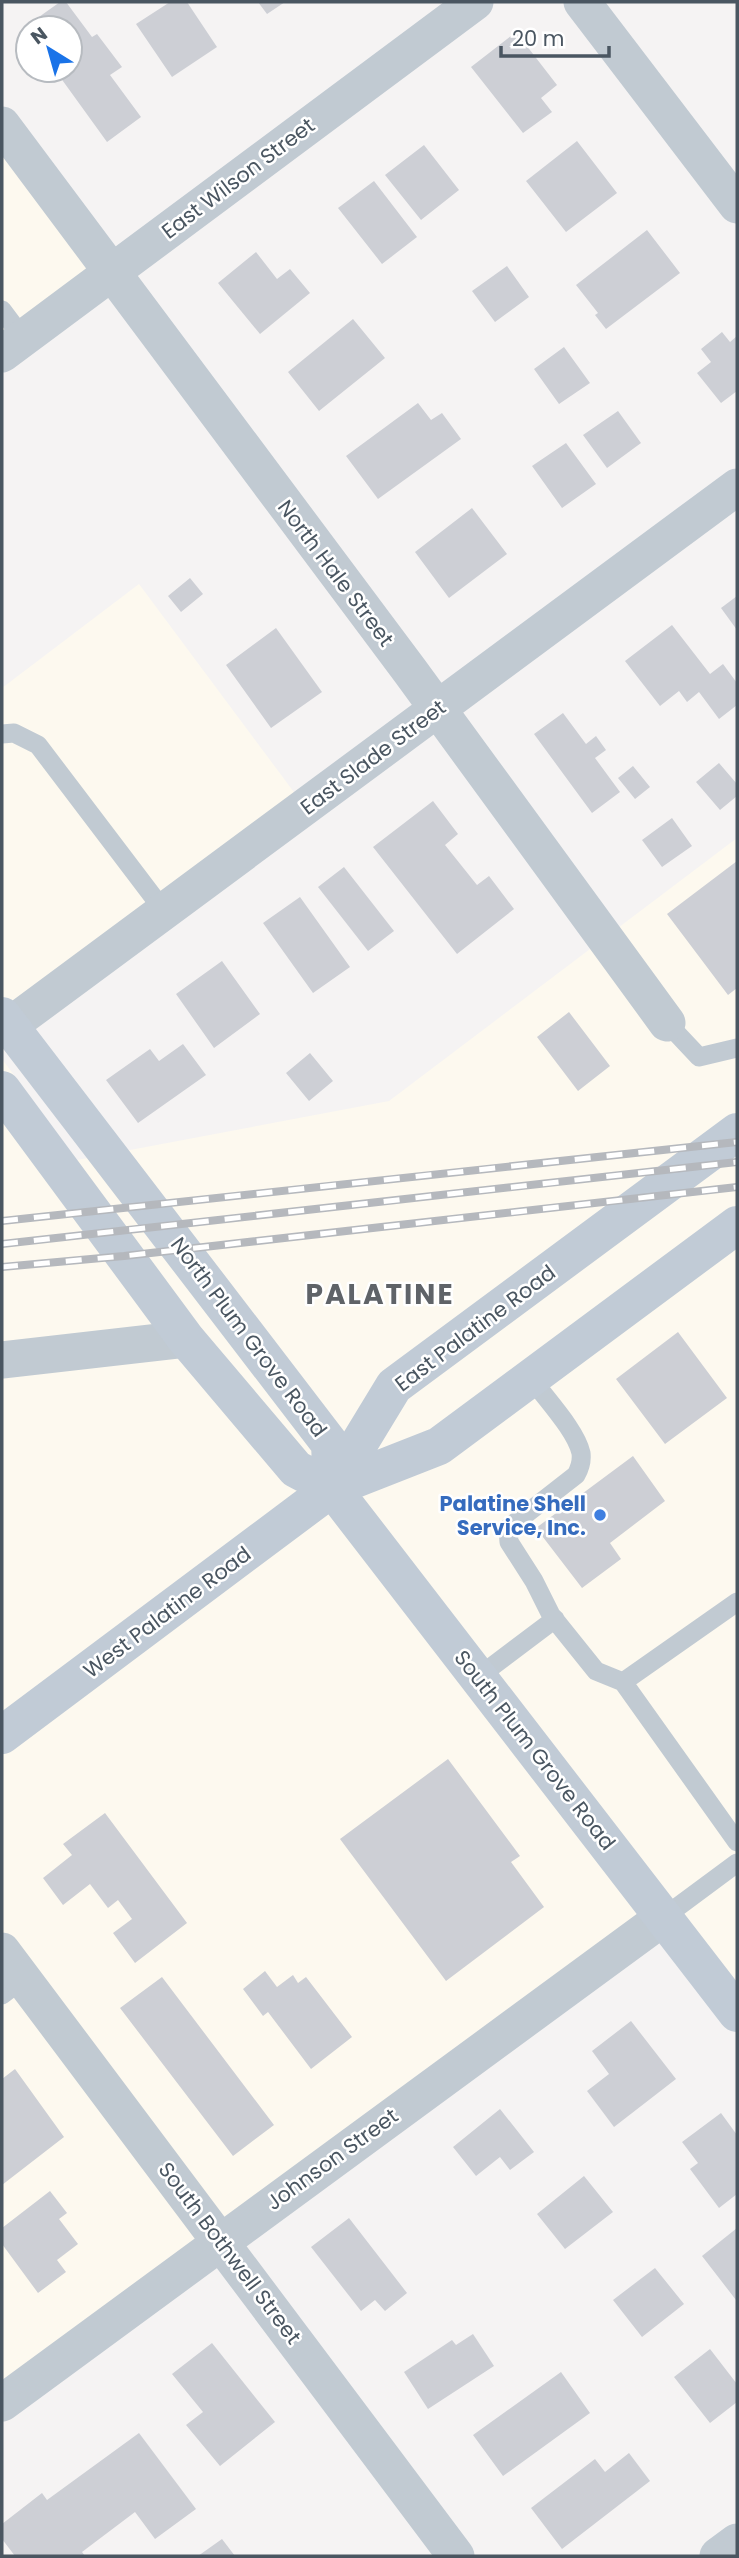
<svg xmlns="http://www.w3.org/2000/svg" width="739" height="2558" font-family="Poppins,sans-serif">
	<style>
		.commercial { fill: #fdf9ef }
		.building { fill: #cdcfd5 }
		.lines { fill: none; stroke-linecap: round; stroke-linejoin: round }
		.lane { stroke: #c1cad2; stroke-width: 19 }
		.street { stroke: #c1cad2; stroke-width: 37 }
		.secondary { stroke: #c1cbd6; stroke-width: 38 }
		.rail-casing { stroke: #b5b8bd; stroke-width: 8 }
		.rail { stroke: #fff; stroke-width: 5; stroke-dasharray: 16; stroke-linecap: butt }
		.shop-dot { fill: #3f7fe0; stroke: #fff; stroke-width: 2.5 }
		.labels { text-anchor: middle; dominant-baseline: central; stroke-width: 5; stroke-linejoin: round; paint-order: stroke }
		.street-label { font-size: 21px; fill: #4a5661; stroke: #fff }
		.shop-label { font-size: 21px; font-weight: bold; fill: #366cbe; stroke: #fff; text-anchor: end }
		.district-label { font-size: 28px; font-weight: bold; letter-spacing: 2px; fill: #5f6368; stroke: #fff }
	</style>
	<rect width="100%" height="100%" fill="#f5f3f3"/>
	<!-- commercial -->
	<path class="commercial" d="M2 125 112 272 2 354Z
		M139 584 305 807 2 1031V688Z
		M737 838V2014L664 1917 2 2403V1059L77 1160 389 1101Z"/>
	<!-- building -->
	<path class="building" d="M60 2H66L92 37 97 34 122 67 110 75 141 117 107 142 55 70H70V28H31L29 24Z
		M170 2H187L217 47 172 77 136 24Z
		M258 2H285L267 14Z
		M516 32 557 85 541 98 552 112 523 133 471 67Z
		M577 141 617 193 566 232 526 181Z
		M424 145 459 190 421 220 385 175Z
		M374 181 417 237 382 264 338 208Z
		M647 230 680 273 606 329 595 315 598 313 576 285Z
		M256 252 277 279 290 269 310 293 260 334 218 283Z
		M507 266 529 297 495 322 472 291Z
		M353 319 385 358 319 411 288 372Z
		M722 332 730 342 737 336V391L721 403 697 373 711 362 701 349Z
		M564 347 590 383 559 404 534 369Z
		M418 403 431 420 442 413 461 439 378 499 346 456Z
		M618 411 641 443 607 468 583 435Z
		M566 443 596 484 562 508 532 466Z
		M472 508 507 554 449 598 415 552Z
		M190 578 203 594 181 612 168 596Z
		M737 596V630L721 608Z
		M672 625 710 674 723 664 737 683V705L719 719 699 692 687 702 679 691 660 706 625 661Z
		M276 628 322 692 271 728 226 665Z
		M563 713 586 744 596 736 606 750 595 758 620 792 592 813 534 734Z
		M719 763 737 784V796L720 810 696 782Z
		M633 766 650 787 635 799 618 778Z
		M433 801 458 834 445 845 477 885 489 876 514 909 457 954 373 847Z
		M672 818 692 846 662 867 642 840Z
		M737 861V988L728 995 667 914Z
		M344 867 394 931 368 951 318 887Z
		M300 897 350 967 313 993 263 923Z
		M222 961 260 1014 214 1048 176 994Z
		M569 1012 610 1066 578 1091 537 1037Z
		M183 1044 206 1075 138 1123 106 1080 150 1049 159 1061Z
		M310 1053 333 1081 309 1101 286 1073Z
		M678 1332 727 1398 665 1444 616 1379Z
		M633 1456 665 1501 610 1543 621 1559 582 1588 536 1528Z
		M448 1759 520 1856 511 1862 544 1907 446 1981 340 1839Z
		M105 1813 187 1923 135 1963 113 1933 132 1919 118 1900 108 1908 90 1884 63 1905 43 1878 72 1855 63 1844Z
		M265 1971 277 1987 293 1975 298 1983 306 1977 352 2037 311 2069 268 2012 263 2016 243 1989Z
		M162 1977 274 2125 233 2156 120 2008Z
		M631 2021 676 2079 614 2127 587 2091 609 2074 592 2051Z
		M15 2069 64 2137 2 2185V2079Z
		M500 2109 534 2152 510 2170 500 2157 476 2176 453 2147Z
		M721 2113 737 2135V2194L719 2208 690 2169 698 2163 682 2142Z
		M584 2176 613 2212 565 2249 537 2214Z
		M50 2191 67 2213 59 2219 78 2244 57 2260 66 2272 38 2293 2 2244V2228Z
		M349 2218 407 2293 385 2311 375 2300 361 2311 311 2247Z
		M737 2228V2298L736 2300 702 2256Z
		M655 2268 684 2304 642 2337 613 2300Z
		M473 2334 494 2366 428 2409 404 2372 452 2340 456 2345Z
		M212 2343 275 2422 220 2466 186 2425 203 2412 172 2374Z
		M710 2349 737 2384V2402L710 2423 674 2377Z
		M561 2372 590 2413 503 2476 473 2435Z
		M139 2433 196 2509 155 2539 135 2512 82 2552 85 2556H15L2 2539V2524L42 2493 47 2500Z
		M629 2453 650 2481 562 2549 531 2508 595 2459 605 2472Z
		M222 2539 235 2556H198Z"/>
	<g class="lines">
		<!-- lane -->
		<path class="lane" d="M2 310 23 338
			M2 734 14 733 38 745 164 911
			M667 1023 699 1057 737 1048
			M531 1378C545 1398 576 1430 581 1453 582 1461 580 1468 576 1475L508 1528 509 1542 534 1581 551 1615 596 1671 623 1682 737 1842
			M478 1677 555 1619
			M623 1682 737 1602
			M664 1917 737 1863
			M2 1995 23 1979"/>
		<!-- street -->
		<path class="street" d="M582 2 737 205
			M2 125 410 671 667 1023
			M2 354 475 2
			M9 1026 737 487
			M2 1360 186 1339
			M2 1951 456 2556
			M2 2403 664 1917
			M718 2556 737 2542"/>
		<!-- secondary -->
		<path class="secondary" d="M2 1016 330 1444 332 1488
			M2 1090 186 1339 296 1469 332 1488 737 2013
			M332 1488 394 1386 737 1132
			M2 1735 332 1488 439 1446 737 1225"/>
		<defs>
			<path id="rail" d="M2 1221 737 1142
				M2 1244 737 1162
				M2 1267 124 1256 737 1187"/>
		</defs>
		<!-- rail casing -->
		<use href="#rail" class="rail-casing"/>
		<!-- rail -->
		<use href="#rail" class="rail"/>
	</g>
	<!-- markers -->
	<circle class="shop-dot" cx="600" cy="1515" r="7"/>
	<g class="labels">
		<!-- street labels -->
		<g class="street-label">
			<text transform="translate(238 178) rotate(-37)">East Wilson Street</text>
			<text transform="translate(336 573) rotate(53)">North Hale Street</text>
			<text transform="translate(373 757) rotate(-37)">East Slade Street</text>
			<text transform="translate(475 1328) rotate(-37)">East Palatine Road</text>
			<text transform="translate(249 1337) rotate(53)">North Plum Grove Road</text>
			<text transform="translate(167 1612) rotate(-37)">West Palatine Road</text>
			<text transform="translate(535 1750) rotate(52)">South Plum Grove Road</text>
			<text transform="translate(332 2159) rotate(-36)">Johnson Street</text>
			<text transform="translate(230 2253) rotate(53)">South Bothwell Street</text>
		</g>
		<!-- shop labels -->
		<g class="shop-label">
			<text x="586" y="1503">Palatine Shell<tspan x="586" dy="24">Service, Inc.</tspan></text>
		</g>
		<!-- district labels -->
		<g class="district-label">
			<text x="380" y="1294">PALATINE</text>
		</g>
	</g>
	<!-- border -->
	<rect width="739" height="2558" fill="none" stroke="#4a5661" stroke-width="7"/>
	<!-- north arrow -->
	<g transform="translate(49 49) rotate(323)"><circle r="33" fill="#ffffff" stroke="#b7bbc0" stroke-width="2"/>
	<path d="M0-5L12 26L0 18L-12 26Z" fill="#1a73e8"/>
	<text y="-10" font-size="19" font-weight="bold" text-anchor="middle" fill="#4a5661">N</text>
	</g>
	<!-- scale -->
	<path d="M501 46v10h108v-10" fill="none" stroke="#4a5661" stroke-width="3.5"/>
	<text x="512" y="46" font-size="21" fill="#4a5661" stroke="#ffffff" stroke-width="5" paint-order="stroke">20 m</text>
</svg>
